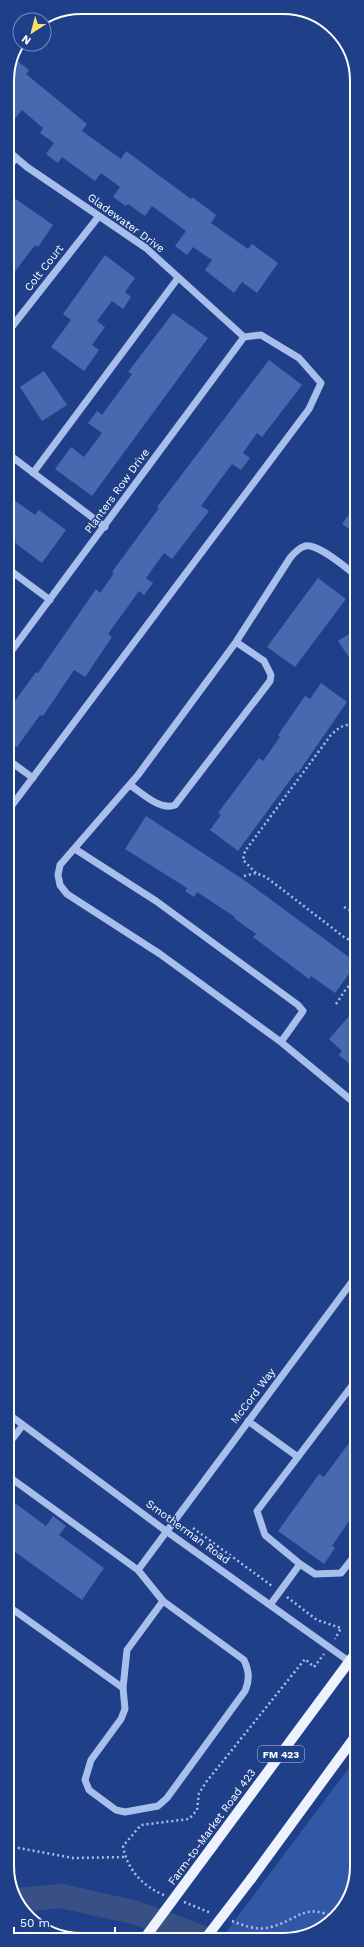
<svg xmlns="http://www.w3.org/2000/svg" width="364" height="1947" font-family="'Work Sans',sans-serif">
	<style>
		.green { fill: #3258a5 }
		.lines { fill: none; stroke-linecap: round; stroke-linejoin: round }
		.river { stroke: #385086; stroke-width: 24 }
		.building { fill: #4769b0 }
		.path { stroke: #a9bfeb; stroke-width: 2.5; stroke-dasharray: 2 3; stroke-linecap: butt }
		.minor { stroke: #a9bfeb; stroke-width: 7 }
		.major { stroke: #edf2fe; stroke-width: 10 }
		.major-bridge { stroke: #edf2fe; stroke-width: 10 }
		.labels { text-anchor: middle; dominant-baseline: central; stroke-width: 3; stroke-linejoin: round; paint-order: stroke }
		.shield { fill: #1f4088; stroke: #bcc6db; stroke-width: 1 }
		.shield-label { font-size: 10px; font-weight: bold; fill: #fff }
		.street-label { font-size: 11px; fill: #fff; stroke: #1f4088 }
		.rim { fill: none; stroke: #fff; stroke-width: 2 }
	</style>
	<rect width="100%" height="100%" fill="#1f4088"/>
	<!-- green -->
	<path class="green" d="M357 1757V1870L335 1918 292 1939H221Z"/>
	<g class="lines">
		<!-- river -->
		<path class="river" d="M19 1900 61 1896 137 1913 206 1939"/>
	</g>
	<!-- building -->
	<path class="building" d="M15 59 29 70 26 74 87 124 82 131 121 159 126 151 191 199 192 197 216 215 211 223 248 249 252 244 278 263 257 293 242 282 234 293 205 270 212 260 193 247 187 255 175 246 186 231 152 206 145 216 128 204 126 206 113 197 120 187 101 173 95 181 62 157 58 163 46 154 54 143 40 133 43 128 22 110 14 120 7 114V77Z
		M13 197 53 225 38 247 35 245 7 282V205Z
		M105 255 135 278 125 292 131 297 123 309 112 301 97 321 105 327 92 345 99 350 84 371 51 347 71 320 63 314Z
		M173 313 208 338 92 496 55 469 71 447 84 457 102 433 88 423 97 411 102 415 132 374 128 372Z
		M269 360 302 385 262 437 257 433 243 453 250 458 241 470 232 464 201 506 209 511 172 559 164 553 146 578 153 583 144 595 139 591 108 634 112 637 85 677 74 670 43 716 40 715 17 747 7 740V712L36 672 38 673 96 589 100 593 114 573 112 572 159 508 157 507Z
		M44 371 67 405 42 421 20 387Z
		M7 495 35 515 39 510 66 530 42 563 15 543 16 540 7 534Z
		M356 504 357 521V535L342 524Z
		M318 578 346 599 295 667 267 647Z
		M357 629V669L338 641Z
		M321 683 347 702 298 773 296 772 238 851 210 830 221 815 218 813 259 758 263 761 280 737 278 735 305 696 310 699Z
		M146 816 244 880 357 963 335 993 311 976 309 979 253 937 256 934 234 918 235 917 197 892 194 897 185 891 187 888 125 849Z
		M351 1014 357 1019V1070L339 1055 342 1051 329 1039Z
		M357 1432V1527L349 1521 332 1546 335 1548 324 1564 278 1531 319 1474 324 1477Z
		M8 1498 46 1526 53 1516 66 1526 59 1535 104 1568 82 1600 8 1547Z"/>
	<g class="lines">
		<!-- path -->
		<path class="path" d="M256 873 243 860 245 851 331 735C339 727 345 723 357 725
			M244 876 256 873 266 877 344 937 356 944
			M344 907 357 914
			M336 1004 346 989 357 978
			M193 1528 272 1586
			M287 1597 317 1620 341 1628 335 1639
			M8 1846 73 1858 125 1857
			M164 1895C142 1886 127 1869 123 1846L141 1825 189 1819 197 1810 199 1793 207 1781 305 1659 314 1667 324 1654
			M184 1902 211 1913
			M232 1921C245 1926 257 1931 271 1927 298 1920 305 1902 335 1918"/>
		<!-- minor -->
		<path class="minor" d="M7 150 27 167 146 248 244 337
			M7 169 16 158
			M7 333 99 216
			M7 453 105 527
			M33 473 178 278
			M7 568 50 600
			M357 576C346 568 318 543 305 546 299 548 294 553 290 558L236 642 138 775 60 865 58 875 60 885 67 894 160 954 281 1042 357 1105
			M7 657 244 337
			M7 759 33 778
			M130 785C142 793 160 811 175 805L270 681 271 675 264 661 236 642
			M7 812 309 409 321 383 299 358 261 335 244 337
			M75 849 156 901 298 1005 303 1011 281 1042
			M7 1413 166 1531 357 1667
			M248 1421 298 1457
			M7 1446 23 1425
			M8 1476 138 1570 163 1601 127 1650 123 1688 125 1709 121 1719 91 1760 85 1780 89 1790 116 1810 125 1812 158 1806 167 1798 245 1691C250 1679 249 1671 244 1660L163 1601
			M300 1564 315 1574 341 1573 357 1553
			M138 1570 357 1275
			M270 1605 300 1564 265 1535 257 1511 357 1379
			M8 1606 123 1688"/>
		<!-- major -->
		<path class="major" d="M212 1847 357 1651
			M251 1879 357 1734"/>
		<!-- major-bridge -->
		<path class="major-bridge" d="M144 1939 212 1847
			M205 1939 251 1879"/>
	</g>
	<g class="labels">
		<!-- shield labels -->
		<rect class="shield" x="258" y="1746" width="46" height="16" rx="3"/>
		<g class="shield-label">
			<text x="281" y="1754">FM 423</text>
		</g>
		<!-- street labels -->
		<g class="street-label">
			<text transform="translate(126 223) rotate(36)">Gladewater Drive</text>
			<text transform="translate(44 268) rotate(-52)">Colt Court</text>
			<text transform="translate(117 491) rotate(-54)">Planters Row Drive</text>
			<text transform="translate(253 1396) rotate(-53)">McCord Way</text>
			<text transform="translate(188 1532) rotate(36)">Smotherman Road</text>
			<text transform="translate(212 1827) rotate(-54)">Farm-to-Market Road 423</text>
		</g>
	</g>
	<!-- crop -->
	<path d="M0 0H364V1947H0ZM81 14H283A67 67 0 0 1 350 81V1866A67 67 0 0 1 283 1933H81A67 67 0 0 1 14 1866V81A67 67 0 0 1 81 14Z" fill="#1f4088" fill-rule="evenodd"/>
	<path class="rim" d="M81 14H283A67 67 0 0 1 350 81V1866A67 67 0 0 1 283 1933H81A67 67 0 0 1 14 1866V81A67 67 0 0 1 81 14Z"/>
	<!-- north arrow -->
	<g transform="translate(32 32) rotate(216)"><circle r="19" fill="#1f4088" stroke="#798cb8"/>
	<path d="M0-3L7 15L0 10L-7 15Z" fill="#f9e068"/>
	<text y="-6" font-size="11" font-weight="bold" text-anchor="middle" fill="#ffffff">N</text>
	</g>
	<!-- scale -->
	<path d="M14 1927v6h101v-6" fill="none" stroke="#ffffff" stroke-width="2"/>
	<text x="20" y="1927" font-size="12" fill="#ffffff" stroke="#1f4088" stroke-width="3" paint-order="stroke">50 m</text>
</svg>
